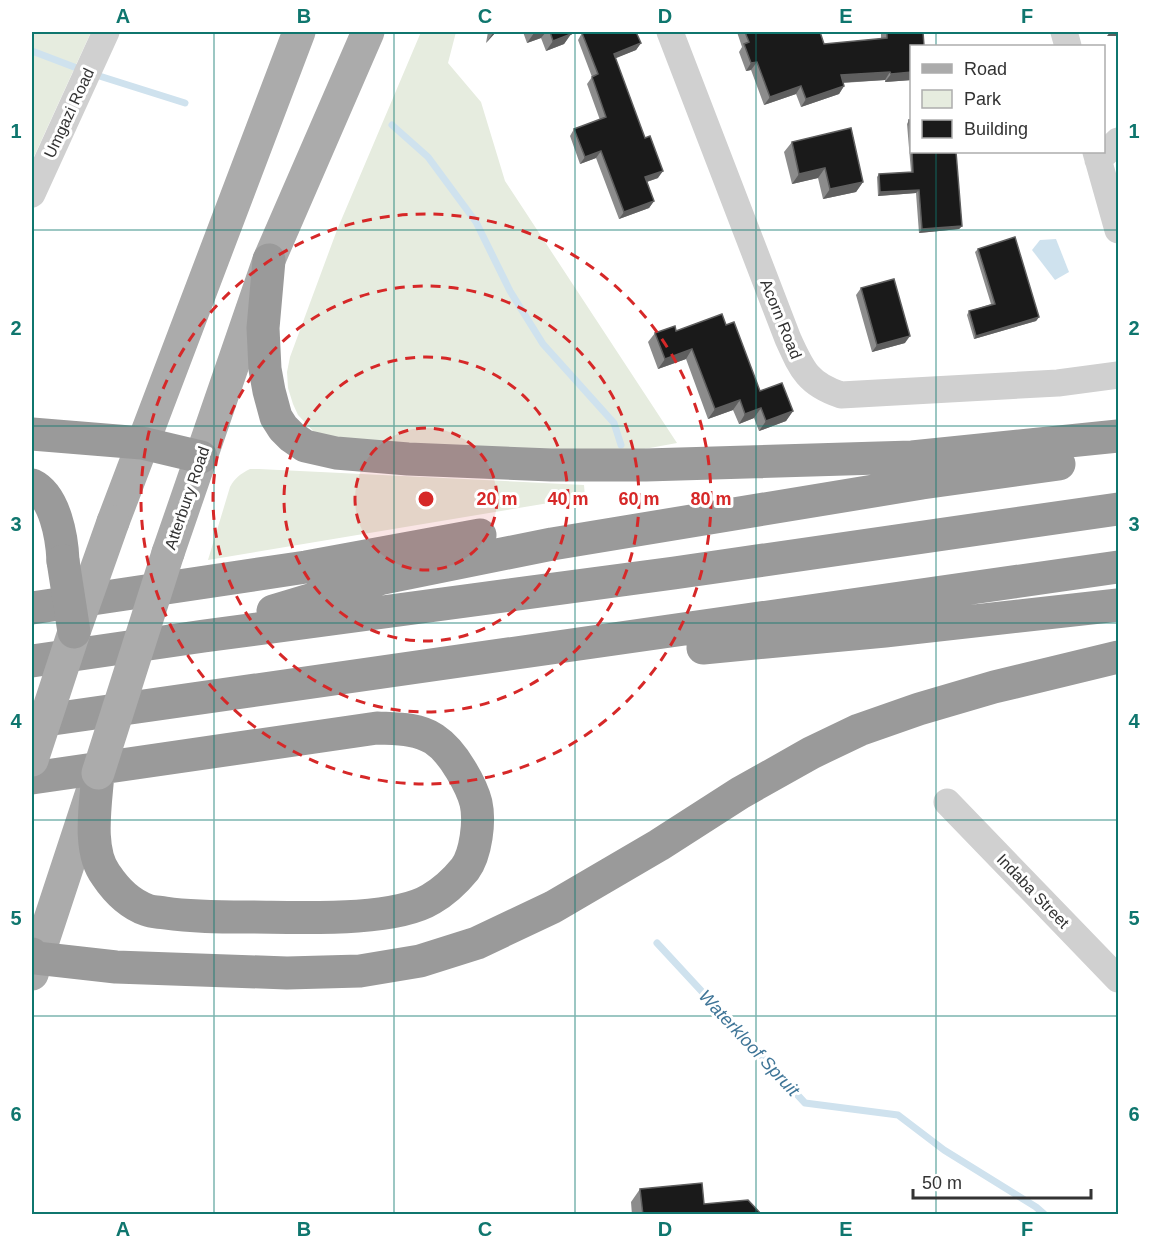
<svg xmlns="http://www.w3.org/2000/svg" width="1150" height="1246" font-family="Arial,sans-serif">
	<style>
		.green { fill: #e6ecdf }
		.water { fill: #cfe2ee }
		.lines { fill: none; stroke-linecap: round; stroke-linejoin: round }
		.stream { stroke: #cfe2ee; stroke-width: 7 }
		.minor { stroke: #d0d0d0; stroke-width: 27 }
		.major { stroke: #ababab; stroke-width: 33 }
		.highway { stroke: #9a9a9a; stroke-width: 33 }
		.major-bridge { stroke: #ababab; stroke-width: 33 }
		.highway-bridge { stroke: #9a9a9a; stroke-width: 33 }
		.wall { fill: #8c8c8c }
		.shaded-wall { fill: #5f5f5f }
		.building { fill: #1a1a1a; stroke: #5f5f5f; stroke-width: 1.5 }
		.grid { fill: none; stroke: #0f766e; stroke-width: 1.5; stroke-opacity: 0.55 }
		.ring { fill: none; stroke: #d62828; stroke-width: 3; stroke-dasharray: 10 8 }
		.labels { text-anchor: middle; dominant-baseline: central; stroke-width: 6; stroke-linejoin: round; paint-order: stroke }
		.street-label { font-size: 16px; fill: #333; stroke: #fff }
		.water-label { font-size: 18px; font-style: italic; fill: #3f7597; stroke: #fff }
		.centre { fill: #d62828; stroke: #fff; stroke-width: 3 }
		.ring-label { font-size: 18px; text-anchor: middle; font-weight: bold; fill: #d62828; stroke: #fff; stroke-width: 6; stroke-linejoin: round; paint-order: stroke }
		.neatline { fill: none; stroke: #0f766e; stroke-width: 2 }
		.grid-label { font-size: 20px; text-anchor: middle; font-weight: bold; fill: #0f766e }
	</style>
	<rect width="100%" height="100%" fill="#fff"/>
	<!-- green -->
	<path class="green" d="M32 32H91L32 161Z
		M421 32H456L448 63 481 102 505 181 677 443 617 454 408 445 332 438 315 433 298 415 293 404 288 388 287 372 290 357 337 230Z
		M250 469H259L584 485 585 497 208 560 230 487C235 478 240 474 250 469Z"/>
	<!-- water -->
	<path class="water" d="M1056 239 1069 272 1055 280 1032 250 1040 240Z"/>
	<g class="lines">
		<!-- stream -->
		<path class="stream" d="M32 51 82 70
			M93 74 185 103
			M392 125 428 157 476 222 510 291 543 344 614 423 621 445
			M657 943 805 1103 898 1115 944 1150 1036 1207 1044 1214"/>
		<!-- minor -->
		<path class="minor" d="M670 32 788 339C802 370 808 384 841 395L1058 383 1118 375
			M1064 32 1068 46
			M1096 152 1118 230
			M1098 160 1118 141
			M32 194 106 32
			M947 802 1118 979"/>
		<!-- major -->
		<path class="major" d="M113 522 299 32
			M168 553 269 260 368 32
			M32 974 92 792"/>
		<!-- highway -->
		<path class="highway" d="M269 260 263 328 265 369 269 391 276 417 283 428 292 437 305 446 336 453 408 459 551 465H646L912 457 1118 436
			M32 434 142 443 201 457
			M32 485C55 496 62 537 63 561
			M32 608 306 567 480 535
			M273 611 383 578 552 544 922 483 1059 464
			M703 648 885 631 1118 605
			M32 661 204 636 674 573 1118 509
			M32 722 1118 567
			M32 778 377 728C396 729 417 728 434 739 446 747 454 758 461 770 467 780 473 791 476 803 480 821 476 854 465 869 456 880 443 892 431 899 392 923 293 917 247 917 219 917 192 917 165 913 159 912 152 912 147 910 130 904 116 890 106 875 87 850 96 803 98 773
			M32 954 36 958 116 967 287 973 360 971 420 961 477 943 553 907 659 845 740 793 811 753 859 730 919 709 994 687 1118 657"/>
		<!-- major-bridge -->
		<path class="major-bridge" d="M32 760 74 632 113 522
			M98 773 168 553"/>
		<!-- highway-bridge -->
		<path class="highway-bridge" d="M63 561 74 632"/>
	</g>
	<!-- wall -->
	<path class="wall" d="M488 32H496L486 43Z
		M523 32H570L571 34 564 44 546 51 541 38 527 43Z
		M737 32H820L824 44 881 39V32H923L912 46V80L885 82V80L843 83 844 86 839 94 801 107 796 94 764 105 751 70 746 71 739 52 742 47Z
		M582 33 641 43 636 50 615 58 658 178 647 182 654 201 649 208 619 219 596 158 580 164 570 136 574 129 600 120 587 84 592 77 578 40Z
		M909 120 962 226 959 229 919 233 916 193 878 196 877 177 879 174 911 172 907 124Z
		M792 142 863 182 856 192 823 199 818 178 792 184 784 152Z
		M978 249 1039 317 1036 321 974 339 967 315 969 311 991 304 975 252Z
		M861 288 905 343 872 352 856 295Z
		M726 325 760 391 793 411 786 421 759 431 754 418 739 424 733 410 708 419 686 359 658 369 648 342 655 333Z
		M640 1189 704 1204 762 1215H632L631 1202Z"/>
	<!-- shaded-wall -->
	<path class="shaded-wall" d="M494 32H496L486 43 493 33Z
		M538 32H546L541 38 527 43 534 33Z
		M1110 32H1119V36H1107Z
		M571 34 564 44 546 51 553 41Z
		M641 43 636 50 609 61 614 54Z
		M757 62 751 70 746 71 751 63Z
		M890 72 885 80 835 83 841 75Z
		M912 72V80L885 82 891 74Z
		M801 86 796 94 764 105 770 97Z
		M844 86 839 94 801 107 806 99Z
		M601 151 596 158 580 164 585 157Z
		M825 168 818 178 792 184 799 174Z
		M663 171 658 178 640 184 645 177Z
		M863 182 856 192 823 199 830 189Z
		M919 190 916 193 878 196 880 192Z
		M654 201 649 208 619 219 624 212Z
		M962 226 959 229 919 233 922 229Z
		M1039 317 1036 321 974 339 976 336Z
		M910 336 905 343 872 352 877 345Z
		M692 349 686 359 658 369 665 359Z
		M740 400 733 410 708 419 715 409Z
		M761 408 754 418 739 424 745 414Z
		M793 411 786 421 759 431 766 421Z"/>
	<!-- building -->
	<path class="building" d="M550 32H570L571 34 553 41Z
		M586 32H636L641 43 614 54 645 138 650 136 663 171 645 177 654 201 624 212 601 151 585 157 574 129 606 117 592 77 598 74 582 33Z
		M745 32H820L824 44 887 38V32H923L924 46H912V72L891 74 890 72 841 75 844 86 806 99 801 86 770 97 757 62 751 63 744 44 749 42Z
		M909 120H912V147Z
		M851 128 863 182 830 189 825 168 799 174 792 142Z
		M912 152H956L962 226 922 229 919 190 880 192 879 174 913 172Z
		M1015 237 1039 317 976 336 969 311 995 304 978 249Z
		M894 279 910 336 877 345 861 288Z
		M722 314 726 325 734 322 760 391 782 383 793 411 766 421 761 408 745 414 740 400 715 409 692 349 665 359 655 333 675 326 676 331Z
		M702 1183 704 1204 748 1200 762 1215H643L640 1189Z"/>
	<!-- grid -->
	<path class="grid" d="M214 32V1214M394 32V1214M575 32V1214M756 32V1214M936 32V46M936 152V1214M32 230H1118M32 426H1118M32 623H1118M32 820H1118M32 1016H1118"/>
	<!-- distance rings -->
	<circle cx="426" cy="499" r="71" fill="#d62828" fill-opacity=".12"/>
	<g class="ring">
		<circle cx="426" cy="499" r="71"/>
		<circle cx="426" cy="499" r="142"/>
		<circle cx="426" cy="499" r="213"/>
		<circle cx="426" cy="499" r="285"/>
	</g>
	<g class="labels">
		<!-- street labels -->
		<g class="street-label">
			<text transform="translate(69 113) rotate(-65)">Umgazi Road</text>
			<text transform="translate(781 319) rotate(68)">Acorn Road</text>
			<text transform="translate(187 498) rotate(-71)">Atterbury Road</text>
			<text transform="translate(1033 891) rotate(46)">Indaba Street</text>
		</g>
		<!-- water labels -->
		<g class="water-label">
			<text transform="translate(749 1043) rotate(47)">Waterkloof Spruit</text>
		</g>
	</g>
	<circle cx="426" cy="499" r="9" class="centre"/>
	<g class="ring-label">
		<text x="497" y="505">20 m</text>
		<text x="568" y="505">40 m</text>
		<text x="639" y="505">60 m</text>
		<text x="711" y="505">80 m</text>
	</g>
	<!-- border -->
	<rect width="1150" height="1246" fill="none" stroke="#ffffff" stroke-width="66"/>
	<!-- legend -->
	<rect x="910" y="45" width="195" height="108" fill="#ffffff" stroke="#adadad" stroke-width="1.5"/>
	<rect x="922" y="64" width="30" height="9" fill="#ababab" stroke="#adadad" stroke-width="1.5"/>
	<text x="964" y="75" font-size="18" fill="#333333">Road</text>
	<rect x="922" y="90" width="30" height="18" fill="#e6ecdf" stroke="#adadad" stroke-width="1.5"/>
	<text x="964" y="105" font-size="18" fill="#333333">Park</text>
	<rect x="922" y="120" width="30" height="18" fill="#1a1a1a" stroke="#adadad" stroke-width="1.5"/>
	<text x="964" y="135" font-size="18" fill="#333333">Building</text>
	<!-- scale -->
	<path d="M913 1189v9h178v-9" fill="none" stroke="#333333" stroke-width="3"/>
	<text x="922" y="1189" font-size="18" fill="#333333" stroke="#ffffff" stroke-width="4.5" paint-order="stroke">50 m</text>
	<rect x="33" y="33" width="1084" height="1180" class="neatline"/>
	<g class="grid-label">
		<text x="123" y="23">A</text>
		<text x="304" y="23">B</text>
		<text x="485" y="23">C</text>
		<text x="665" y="23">D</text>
		<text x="846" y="23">E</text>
		<text x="1027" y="23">F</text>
		<text x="16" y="138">1</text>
		<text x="1134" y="138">1</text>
		<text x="16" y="335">2</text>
		<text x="1134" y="335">2</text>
		<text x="16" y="531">3</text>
		<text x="1134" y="531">3</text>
		<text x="16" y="728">4</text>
		<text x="1134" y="728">4</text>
		<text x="16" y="925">5</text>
		<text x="1134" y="925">5</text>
		<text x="16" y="1121">6</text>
		<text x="1134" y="1121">6</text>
		<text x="123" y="1236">A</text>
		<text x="304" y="1236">B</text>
		<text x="485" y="1236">C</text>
		<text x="665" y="1236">D</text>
		<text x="846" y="1236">E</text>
		<text x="1027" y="1236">F</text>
	</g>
</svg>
